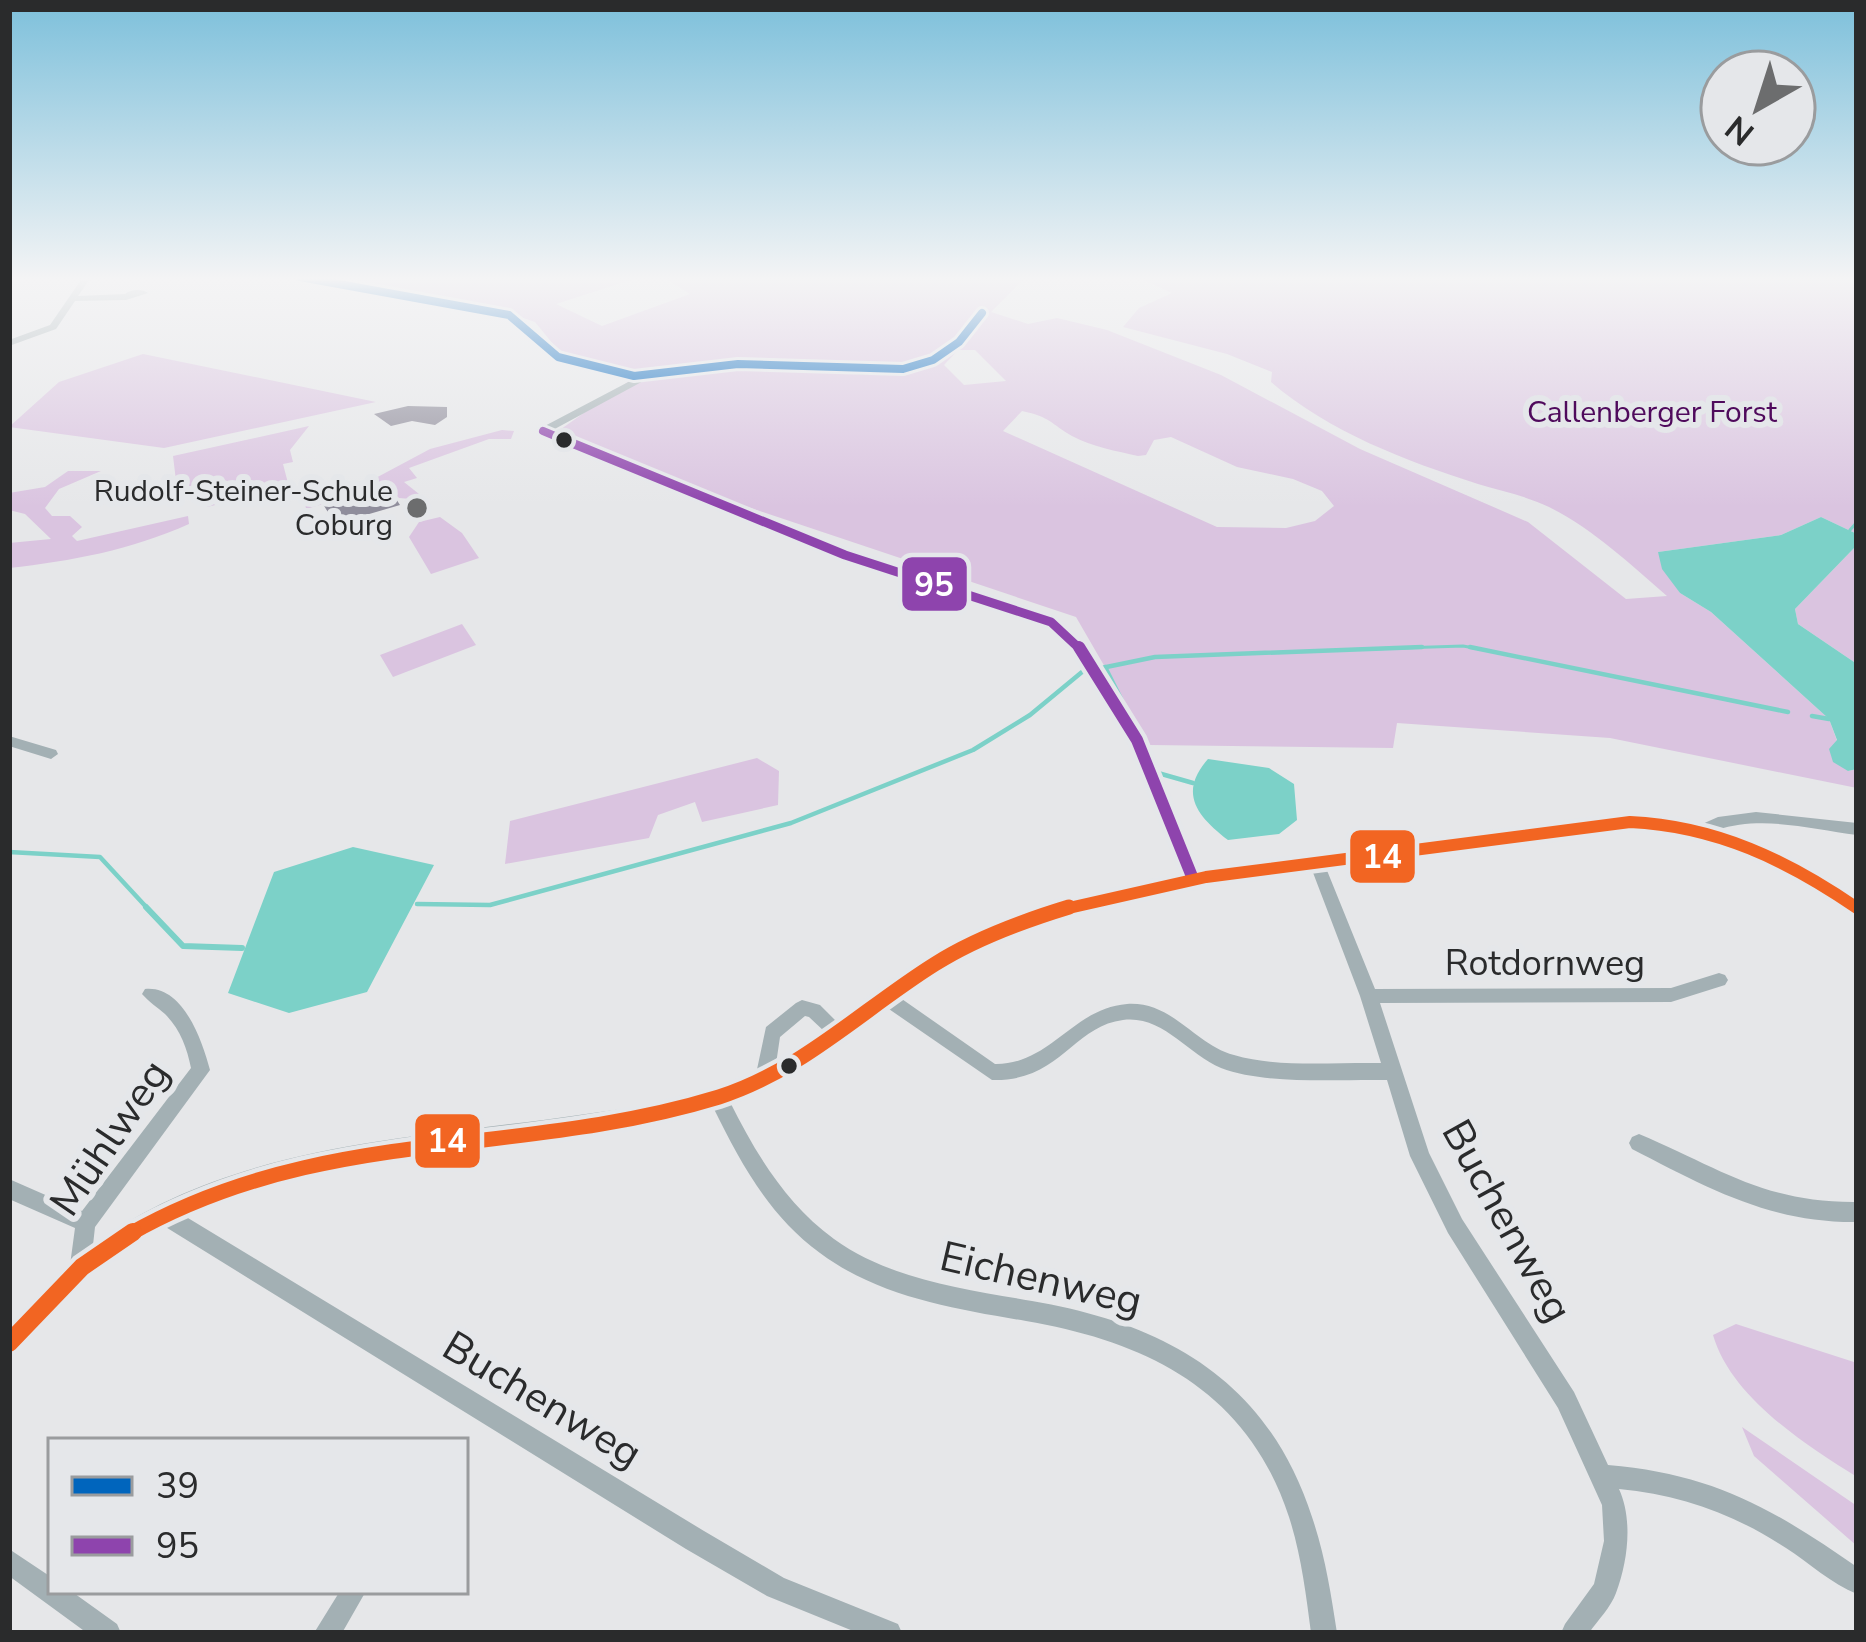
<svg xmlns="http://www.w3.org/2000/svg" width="1866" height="1642" font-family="'Nunito Sans',sans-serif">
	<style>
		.green { fill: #dac4e0; fill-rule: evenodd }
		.water { fill: #7cd1c8 }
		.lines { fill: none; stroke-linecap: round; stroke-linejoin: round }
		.stream-far2 { stroke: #7cd1c8; stroke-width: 3 }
		.stream-far1 { stroke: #7cd1c8; stroke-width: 4.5 }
		.stream { stroke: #7cd1c8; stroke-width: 6 }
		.building { fill: #8f8d9b }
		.street { fill: #a3b0b4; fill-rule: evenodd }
		.bus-1-casing { stroke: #e5e7ea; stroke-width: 14 }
		.bus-2-far2-casing { stroke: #e5e7ea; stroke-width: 14 }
		.bus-2-far1-casing { stroke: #e5e7ea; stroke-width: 16 }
		.bus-2-casing { stroke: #e5e7ea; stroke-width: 21 }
		.bus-3-far2-casing { stroke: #e5e7ea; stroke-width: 21 }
		.bus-3-far1-casing { stroke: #e5e7ea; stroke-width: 24 }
		.bus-3-casing { stroke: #e5e7ea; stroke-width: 27 }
		.bus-1 { stroke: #0065bd; stroke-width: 8 }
		.bus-2-far2 { stroke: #8e44ad; stroke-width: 8 }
		.bus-2-far1 { stroke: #8e44ad; stroke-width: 9 }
		.bus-2 { stroke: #8e44ad; stroke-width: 12 }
		.bus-3-far2 { stroke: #f26522; stroke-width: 12 }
		.bus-3-far1 { stroke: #f26522; stroke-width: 15 }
		.bus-3 { stroke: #f26522; stroke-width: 18 }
		.bus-dot { fill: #2a2b2c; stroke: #e5e7ea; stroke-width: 4.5 }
		.poi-dot { fill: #6c6d6e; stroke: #e5e7ea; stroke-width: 4.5 }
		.labels { text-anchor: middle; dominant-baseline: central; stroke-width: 12; stroke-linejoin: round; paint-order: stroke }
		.far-park-label { font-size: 30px; fill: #4f0a5c; stroke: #e5e7ea }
		.far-poi-label { font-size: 30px; fill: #2a2b2c; stroke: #e5e7ea; text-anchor: end }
		.street-label { font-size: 36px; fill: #2a2b2c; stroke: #e5e7ea }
		.near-street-label { font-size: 42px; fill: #2a2b2c; stroke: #e5e7ea }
		.line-badge { stroke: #e5e7ea; stroke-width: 4.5 }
		.badge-label { font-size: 33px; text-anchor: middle; font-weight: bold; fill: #fff }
	</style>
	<rect width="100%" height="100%" fill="#e6e7e9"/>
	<!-- green -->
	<path class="green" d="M640 277 556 304 602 326 690 294 663 277H1026L991 312 1028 324 1057 318 1107 330 1221 375 1360 449 1528 522 1626 599 1667 596C1630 564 1593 529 1549 507 1526 496 1502 491 1478 484 1406 461 1329 432 1271 382L1272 372 1227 354 1123 327 1139 308 1172 293 1137 277H1857V534L1821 517 1781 535 1658 552 1680 593 1711 612 1829 719 1848 771 1857 769V788L1610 738 1397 723 1393 748 1150 745 1076 617 724 499 554 434 639 374 558 350 535 322 491 307 322 278ZM958 350H975L1006 381 964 385 944 365ZM1022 411C1051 417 1051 424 1072 436 1092 447 1117 451 1138 456L1146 455 1154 440 1171 437 1237 467 1293 479 1322 491 1334 506 1315 521 1286 528 1217 527 1003 431Z
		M143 354 376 402 164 448 9 427 59 382Z
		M309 426 290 450 293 462 283 464 289 487 207 507 205 492 189 495 188 489 204 483 177 489 173 456Z
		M502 430 514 431 511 439H489L409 468 417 478 404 482 419 494 411 499 399 498 387 485 306 509 305 502 357 488 430 449Z
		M68 471H101L59 489 45 508 52 516H70L82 527 72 536 77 541 188 516 189 524C131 550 72 561 9 568V543L51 539 25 514 9 510V493L45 487Z
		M440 517 462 533 479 558 431 574 409 537 419 522Z
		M1857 545V664L1798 624 1795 609Z
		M462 624 476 645 393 677 380 655Z
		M757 758 779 771 778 805 702 822 695 802 658 815 649 838 505 864 510 821Z
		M1736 1324 1857 1363V1477C1804 1444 1731 1397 1713 1335Z
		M1742 1427 1857 1506V1546L1754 1456Z"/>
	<!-- water -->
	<path class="water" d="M1821 517 1857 534V545L1795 609 1798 624 1857 664V769L1848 771 1833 762 1829 749 1837 740 1829 719 1711 612 1680 593 1662 569 1658 552 1781 535Z
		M1208 759 1269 768 1294 784 1297 820 1279 834 1228 840C1197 816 1178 793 1208 759Z
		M353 847 434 865 367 992 289 1013 228 993 274 872Z"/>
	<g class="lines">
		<!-- stream-far2 -->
		<path class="stream-far2" d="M1850 530 1857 522
			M1338 650 1463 646 1485 650"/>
		<!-- stream-far1 -->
		<path class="stream-far1" d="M1470 647 1788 712
			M1105 667 1158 773 1193 783
			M1812 716 1829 719
			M9 852 100 857 149 910
			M417 904 490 905 791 823 973 750 1030 715 1082 672 1155 657 1422 647"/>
		<!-- stream -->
		<path class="stream" d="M146 907 183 946 242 948"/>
	</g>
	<!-- building -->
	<path class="building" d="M408 406 447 407V417L435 425 412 421 391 426 374 414Z
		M387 485 400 505 335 524 323 504Z"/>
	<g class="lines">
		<!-- street -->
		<path class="street" d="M83 277H91L78 296 125 294C131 289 143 289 148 293L126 300 75 301 56 329 9 346V340L50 325Z
			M296 277H316L512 313C527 321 533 334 545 344 557 355 572 360 587 364 607 370 629 374 650 373 681 372 711 362 742 361 802 360 867 381 925 359 949 350 963 331 979 311H985V315L963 344 936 362 907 371 871 375 738 367 647 379 551 431 849 553 1055 619C1131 685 1162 781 1198 872L1308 858 1315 853 1322 857 1450 843 1604 817H1657L1700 825 1718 817 1756 812 1857 823V835C1811 829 1762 815 1717 830 1768 846 1813 870 1857 900V915C1840 907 1826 895 1810 885 1779 866 1745 849 1710 839 1629 816 1554 838 1473 851 1425 859 1375 863 1326 868L1375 989 1671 988 1719 973 1725 975 1728 980 1725 985 1671 1002 1380 1003 1429 1153 1462 1219 1574 1392 1608 1465C1713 1474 1772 1508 1857 1567V1594C1832 1584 1809 1563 1786 1548 1734 1514 1681 1495 1619 1489 1633 1520 1628 1561 1616 1593 1611 1607 1598 1620 1589 1633H1561L1565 1624 1594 1584 1604 1541 1602 1505 1558 1408 1448 1233 1410 1156 1387 1080C1338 1079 1265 1085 1221 1068 1187 1054 1163 1015 1123 1020 1073 1026 1060 1082 992 1080L886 1007C836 1044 788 1081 730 1102 756 1154 786 1204 834 1239 891 1280 964 1289 1032 1301 1167 1324 1268 1381 1312 1517 1325 1555 1331 1594 1337 1633H1311C1306 1594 1301 1554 1289 1517 1248 1391 1148 1342 1026 1321 955 1309 879 1297 820 1253 769 1216 740 1162 713 1107L640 1124 405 1155 327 1169 251 1188 183 1215 704 1531 784 1578 898 1624 902 1633H858L767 1596 686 1549 164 1226 102 1264 76 1287 17 1351 9 1354V1327L70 1265 75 1228 9 1199V1179L82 1211 191 1068C187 1048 180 1029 165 1014 157 1007 149 1002 142 994L145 989C183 985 202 1040 210 1070L95 1227 93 1245C235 1141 419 1139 586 1114 642 1106 705 1100 756 1074L766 1027 796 1003 802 1000 820 1005 838 1023 876 995 878 991C906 980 937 952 967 938 1035 906 1109 887 1183 875 1149 785 1120 690 1047 625L841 557 539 433V429L634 379C604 375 567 370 542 350 529 340 521 326 507 317ZM1312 870 1360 996 1381 1063C1335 1062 1278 1068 1234 1055 1195 1045 1173 1001 1127 1004 1073 1008 1050 1065 995 1064L899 997C1021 908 1165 886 1312 870ZM805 1016 809 1017 825 1032 776 1064 780 1037Z
			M9 736 56 750 58 754 51 759 9 746Z
			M1639 1134C1720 1168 1764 1203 1857 1202V1222C1770 1223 1708 1188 1632 1149L1629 1143 1632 1137Z
			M9 1549 51 1577V1591H71L117 1624 121 1633H87L9 1576Z
			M340 1591H366L342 1633H314Z"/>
		<defs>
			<path id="bus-1" d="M300 277 509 315 558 357 634 376 738 364 903 369 933 360 959 342 982 313"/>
			<path id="bus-2-far2" d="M543 431 574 444"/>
			<path id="bus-2-far1" d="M567 441 845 555 1051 622 1081 650"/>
			<path id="bus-2" d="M1079 647 1137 740 1193 879"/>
			<path id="bus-3-far2" d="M1060 910 1206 877 1630 822C1716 826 1787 860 1857 908"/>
			<path id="bus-3-far1" d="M128 1235C322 1124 517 1159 719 1097 801 1071 863 1009 935 964 976 938 1023 921 1069 907"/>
			<path id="bus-3" d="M9 1343 82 1267 133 1232"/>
		</defs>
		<!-- bus-1 casing -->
		<use href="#bus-1" class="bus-1-casing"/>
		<!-- bus-2-far2 casing -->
		<use href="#bus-2-far2" class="bus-2-far2-casing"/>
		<!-- bus-2-far1 casing -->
		<use href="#bus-2-far1" class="bus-2-far1-casing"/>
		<!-- bus-2 casing -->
		<use href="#bus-2" class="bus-2-casing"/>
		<!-- bus-3-far2 casing -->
		<use href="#bus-3-far2" class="bus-3-far2-casing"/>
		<!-- bus-3-far1 casing -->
		<use href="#bus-3-far1" class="bus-3-far1-casing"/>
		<!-- bus-3 casing -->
		<use href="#bus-3" class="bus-3-casing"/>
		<!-- bus-1 -->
		<use href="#bus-1" class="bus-1"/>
		<!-- bus-2-far2 -->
		<use href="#bus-2-far2" class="bus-2-far2"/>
		<!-- bus-2-far1 -->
		<use href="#bus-2-far1" class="bus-2-far1"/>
		<!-- bus-2 -->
		<use href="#bus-2" class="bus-2"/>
		<!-- bus-3-far2 -->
		<use href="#bus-3-far2" class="bus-3-far2"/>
		<!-- bus-3-far1 -->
		<use href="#bus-3-far1" class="bus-3-far1"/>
		<!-- bus-3 -->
		<use href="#bus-3" class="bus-3"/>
	</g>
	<!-- sky -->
	<linearGradient id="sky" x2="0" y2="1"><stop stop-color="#7dc0db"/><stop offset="0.55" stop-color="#f4f4f5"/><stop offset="1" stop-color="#f4f4f5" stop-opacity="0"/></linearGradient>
	<rect width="1866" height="507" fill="url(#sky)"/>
	<!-- markers -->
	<g class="bus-dot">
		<circle cx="564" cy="440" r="10"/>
		<circle cx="789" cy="1066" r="10"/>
	</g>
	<circle class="poi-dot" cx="417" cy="508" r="12"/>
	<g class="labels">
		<!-- far-park labels -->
		<g class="far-park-label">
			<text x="1652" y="412">Callenberger Forst</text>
		</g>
		<!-- far-poi labels -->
		<g class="far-poi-label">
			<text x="393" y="491">Rudolf-Steiner-Schule<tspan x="393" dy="34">Coburg</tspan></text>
		</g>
		<!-- street labels -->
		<g class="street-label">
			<text x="1545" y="963">Rotdornweg</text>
		</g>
		<!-- near-street labels -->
		<g class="near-street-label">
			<text transform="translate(110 1138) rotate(-56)">Mühlweg</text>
			<text transform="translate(1507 1221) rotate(61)">Buchenweg</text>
			<text transform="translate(1041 1279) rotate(13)">Eichenweg</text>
			<text transform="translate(542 1400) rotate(31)">Buchenweg</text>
		</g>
	</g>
	<g class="line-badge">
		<rect x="900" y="555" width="69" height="58" rx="12" fill="#8e44ad"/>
		<rect x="1348" y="828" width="69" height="57" rx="12" fill="#f26522"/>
		<rect x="413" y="1112" width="69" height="58" rx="12" fill="#f26522"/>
	</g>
	<g class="badge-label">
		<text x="934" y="596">95</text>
		<text x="1382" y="868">14</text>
		<text x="447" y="1152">14</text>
	</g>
	<!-- border -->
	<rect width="1866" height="1642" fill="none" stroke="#2a2b2c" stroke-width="24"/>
	<!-- legend -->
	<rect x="48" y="1438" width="420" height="156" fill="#e5e7ea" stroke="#9a9c9e" stroke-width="3"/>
	<rect x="72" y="1477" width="60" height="18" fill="#0065bd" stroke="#9a9c9e" stroke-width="3"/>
	<text x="156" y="1498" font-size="36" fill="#2a2b2c">39</text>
	<rect x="72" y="1537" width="60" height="18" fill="#8e44ad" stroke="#9a9c9e" stroke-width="3"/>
	<text x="156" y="1558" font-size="36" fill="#2a2b2c">95</text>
	<!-- north arrow -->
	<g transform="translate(1758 108) rotate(219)"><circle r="57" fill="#e5e7ea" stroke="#9a9c9e" stroke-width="3"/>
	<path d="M0-9L21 45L0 30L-21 45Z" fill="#6c6d6e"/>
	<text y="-18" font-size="33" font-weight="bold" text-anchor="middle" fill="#2a2b2c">N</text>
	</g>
</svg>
